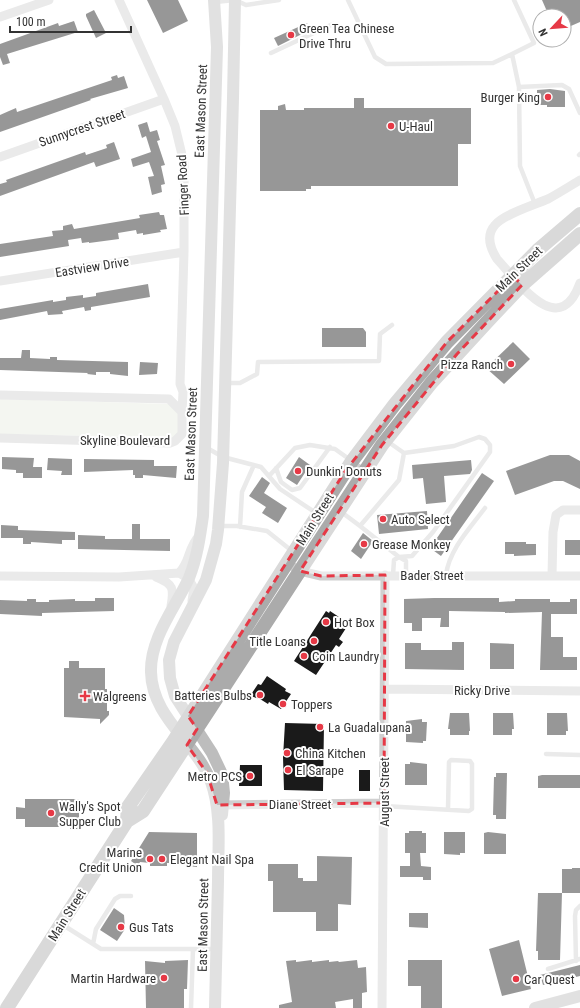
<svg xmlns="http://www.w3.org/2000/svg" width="580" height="1008" font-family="'Roboto Condensed',sans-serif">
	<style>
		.green { fill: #e6ecdf }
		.building { fill: #1a1a1a }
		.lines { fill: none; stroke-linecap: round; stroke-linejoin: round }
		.service { stroke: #d0d0d0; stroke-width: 4.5 }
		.minor { stroke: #d0d0d0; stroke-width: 9 }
		.secondary { stroke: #bdbdbd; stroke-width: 12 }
		.primary { stroke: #ababab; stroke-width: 14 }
		.marked { fill: none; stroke: #e63946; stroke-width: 3; stroke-dasharray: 8 5; stroke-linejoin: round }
		.poi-dot { fill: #e63946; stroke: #fff; stroke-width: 1.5 }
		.labels { text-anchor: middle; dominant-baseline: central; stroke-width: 4; stroke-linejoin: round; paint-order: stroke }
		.poi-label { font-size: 13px; fill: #333; stroke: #fff; text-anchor: start }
		.street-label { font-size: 13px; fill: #333; stroke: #fff }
	</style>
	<rect width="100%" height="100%" fill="#fff"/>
	<!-- green -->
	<path class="green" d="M0 399 169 404 179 414V432L174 438H170L0 434Z"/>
	<!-- building -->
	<path class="building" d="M147 0H178L188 21 163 33Z
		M542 0H580V22L564 29V16H549Z
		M94 10 106 33 96 38 86 16V14Z
		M74 21 78 32 7 54 10 63 3 65 0 57V44L58 23 59 26Z
		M307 23 310 30 278 46 274 38Z
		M117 75 118 78 124 76 128 88 90 99 91 100 0 132V115L9 111 16 108 17 112 112 80 111 77Z
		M550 89 565 91V107H547V105H537V90Z
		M354 98H364V108H471V144H458V186H311V189H306V191H260V110H278V106L285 104 286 110H304V108H354Z
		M147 122 150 132 157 130 160 140 157 141 165 165 161 166 165 184 161 185 162 192 152 195 148 177 154 176 149 162 133 167 131 159 151 152 146 136 142 138 138 125Z
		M114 142 120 159 96 167 94 162 0 196V184L7 182 6 180 85 152 86 155 107 148 106 145Z
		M159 212 160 215H164L167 229 160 230 161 232 143 235V233L137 234 136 230 118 233 119 239 89 243V242L82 243 81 238 68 240 69 246 0 257V244L53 236 52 231 63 230V226L72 224 74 229 140 218 139 215Z
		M148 284 150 297 91 307V310L85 311 84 307 62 311 63 314 48 315 47 311 0 320V309L53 300V302L66 300V297L83 295V298L96 296V293Z
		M322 328H363L366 332V347H322Z
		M513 342 530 359 504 384 486 368Z
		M22 350H30V358L50 359V357H57V360L128 362V376L110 374V372H96V375L87 374 88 373 0 370V358H21Z
		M140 362 158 363 157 374 139 375Z
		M550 455H569L580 461V489L563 481H554L515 495 506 471Z
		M2 457 34 458 33 467H42V478H23V473H16V470L2 469Z
		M299 457 310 465 297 485 286 478Z
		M48 458 72 459V475H61L62 471 47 470Z
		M84 459 154 460V466H177L176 478 143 475V478H135V475H133V470L84 472Z
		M471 460 472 470 470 474 444 476 446 502 426 504 423 478 413 479 412 465Z
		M482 473 494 481 441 556 430 548Z
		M262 477 270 483 264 493 287 508 278 523 262 513 266 507 249 496Z
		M427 511 428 529 379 534 377 515Z
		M132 524H140V539H170V551L78 549V535L105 536V539H132Z
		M1 525 18 526V530L75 532V540H62V544L31 542V544H23V538H1Z
		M363 533 373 541 361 559 351 551Z
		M565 540H580V555H565Z
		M505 542H526V544H536V555L514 556V554H505Z
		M95 598H114V611L42 613V616L0 614V600L27 601V599H36V602H49V600L75 599V601H95Z
		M434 598H499V602L515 601V599H550V602H570V599H577V614H551V637H563V657H577V670H540L542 612 505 613V612L449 611V627H440L441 618H422V631H412V623H404V599Z
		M326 611 329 613 330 611 345 621 344 623 348 625 339 639 343 642 339 647 336 645 316 675 294 661Z
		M452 642H464V670L405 669V643H421V650H452Z
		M490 643 514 644V669H490Z
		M69 661H79V668H105V689H107V711H109V715L100 724V719L64 717V668H69Z
		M267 676 286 689 285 691 291 694 281 709 269 702 268 704 260 699 250 696 258 684 261 685Z
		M450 713H469L470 731H469V735H450V729H448Z
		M493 713H513L514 729H512V735H493Z
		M547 713H567L568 731H566V735H547Z
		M422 719V722H427L426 741H423V743L406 742V721Z
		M285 723 324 724 323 791 284 790 283 757Z
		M410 762 427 764V785H405V764H410Z
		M240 765H262V786H239Z
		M359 770H370V791H359Z
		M496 773H507L506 819H496V815H493L494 777H496Z
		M542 775H580V788H538V776Z
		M25 799H79V829H70V827H25V819H16V807L25 808Z
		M409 831H422V833H426V853H420L421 866 431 867V880H423V877H400V866H410V853H405V833H409Z
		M149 832 197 833V867L187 866V863H167V866H150V863L140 862 138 866 131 861Z
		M444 832H465V853H460V855L444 854Z
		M488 832 506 834V854H484V833Z
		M317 856 352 857 351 905 338 904V931H316V912H273V881H268V864H298V878H303V881H317Z
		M572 868H580V893H562V869H572Z
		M538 893H562L560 960H538V951H536Z
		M114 908 124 915 125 929 117 941 100 930Z
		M409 913H428V928L409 927Z
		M519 940 531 989 502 996 489 949Z
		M188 960 187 989H184V1008H146L145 961 165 963V961Z
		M296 960V962L312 960V962L329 960V962L338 961 339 962 357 960 358 968 366 967 367 992 362 993V1008H353V999L335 1002 336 1008H279V1005L292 1002 286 961Z
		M408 960H442V1008H421V986H408Z
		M580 965V976L543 985 540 975Z"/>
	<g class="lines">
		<!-- service -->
		<path class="service" d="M348 0 375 57 386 64 493 63 512 54
			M514 0 534 43 512 54 519 87 520 166 535 204
			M215 2 235 0 246 5 279 0
			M271 53 333 24
			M519 87 562 85 569 89 580 113
			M579 155 580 154
			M226 383H240L257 374 258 362 379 361 380 334 392 325
			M207 448 223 457 261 467 280 489 316 513
			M276 468 281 482 292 490 300 488 330 447
			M269 476 295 448 310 445 335 449 363 469
			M340 511 360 526 399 480 404 453
			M219 526H237L267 531 292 551
			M360 526 399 557 412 556 433 532 490 452V445L485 439 479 437 454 446 404 453 387 441
			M240 527 242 492 254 465
			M393 575 394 560 399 557 406 561V575
			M446 575C449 550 470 528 485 508
			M546 754 580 755
			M384 806 469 811 472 809V764L470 761 451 760 449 762 448 809
			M63 925 101 949H215
			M93 944 96 929 115 899 120 896H131
			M576 961 575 916 576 910 580 906
			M548 969 580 959
			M191 1008 193 949"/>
		<!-- minor -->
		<path class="minor" d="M119 0 164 99 175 126 184 163V252L180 384 183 392 182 412
			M0 17 49 0
			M0 157 164 99
			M580 180C570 186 559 193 548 199 534 205 504 214 495 225 486 235 490 248 497 259 519 283 559 341 580 283
			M0 281 184 252
			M0 395 169 399 182 412V434L175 441 170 443 0 438
			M287 563 300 571 321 576H580
			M179 573C191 561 187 548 200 535
			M0 576 119 577 179 573 188 578 194 588 192 601
			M552 576 553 532 556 515 563 510H580
			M156 577C174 584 174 589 171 606
			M385 689 580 691
			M218 805 384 803
			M382 1008 385 575"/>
		<!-- secondary -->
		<path class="secondary" d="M214 0 217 47 203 516C200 537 197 558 189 578 175 608 150 638 151 672 152 718 196 742 211 782 222 813 218 848 218 881 217 923 216 966 215 1008
			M222 815 224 793 222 774 212 753 175 696 170 678 169 660 174 642 206 580 216 544 218 530 223 463 233 98 235 0
			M535 1008 580 996"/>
		<!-- primary -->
		<path class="primary" d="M127 821 128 807 173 742 352 461 395 404 447 342 539 249 580 214
			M7 1008 127 821 143 811 382 445 432 382 487 322 522 285 580 234"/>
	</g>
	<!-- marked area -->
	<path d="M0 0H580V1008H0ZM513 276 522 285 457 354 382 445 300 571 321 576 385 575 384 803 217 805 207 773 187 745 197 729 188 716 346 470 447 342Z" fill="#fff" fill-opacity=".55" fill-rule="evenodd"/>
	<path class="marked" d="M513 276 522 285 457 354 382 445 300 571 321 576 385 575 384 803 217 805 207 773 187 745 197 729 188 716 346 470 447 342Z"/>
	<!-- markers -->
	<g class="poi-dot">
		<circle cx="291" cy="35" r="4"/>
		<circle cx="548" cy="97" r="4"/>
		<circle cx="391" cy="126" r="4"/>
		<circle cx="511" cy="364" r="4"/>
		<circle cx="298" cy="471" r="4"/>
		<circle cx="383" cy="519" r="4"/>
		<circle cx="364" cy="544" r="4"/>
		<circle cx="326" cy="622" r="4"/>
		<circle cx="314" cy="641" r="4"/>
		<circle cx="304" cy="656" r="4"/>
		<circle cx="260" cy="695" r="4"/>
		<path d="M83 690h4v4h4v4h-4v4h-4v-4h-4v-4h4z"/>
		<circle cx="283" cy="704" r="4"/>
		<circle cx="320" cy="727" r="4"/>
		<circle cx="287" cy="753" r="4"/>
		<circle cx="288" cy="770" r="4"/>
		<circle cx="250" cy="776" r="4"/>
		<circle cx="51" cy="813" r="4"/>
		<circle cx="150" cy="859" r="4"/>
		<circle cx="162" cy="859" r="4"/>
		<circle cx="121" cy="927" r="4"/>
		<circle cx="164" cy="978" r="4"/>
		<circle cx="516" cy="979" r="4"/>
	</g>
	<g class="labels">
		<!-- poi labels -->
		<g class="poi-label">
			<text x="299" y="28">Green Tea Chinese<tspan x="299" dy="15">Drive Thru</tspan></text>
			<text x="540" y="97" text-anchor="end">Burger King</text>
			<text x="399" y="126">U-Haul</text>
			<text x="503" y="364" text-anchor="end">Pizza Ranch</text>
			<text x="306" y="471">Dunkin' Donuts</text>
			<text x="391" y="519">Auto Select</text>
			<text x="372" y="544">Grease Monkey</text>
			<text x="334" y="622">Hot Box</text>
			<text x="306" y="641" text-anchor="end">Title Loans</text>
			<text x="312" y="656">Coin Laundry</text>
			<text x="252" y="695" text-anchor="end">Batteries Bulbs</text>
			<text x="93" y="696">Walgreens</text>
			<text x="291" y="704">Toppers</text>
			<text x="328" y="727">La Guadalupana</text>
			<text x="295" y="753">China Kitchen</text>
			<text x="296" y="770">El Sarape</text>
			<text x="242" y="776" text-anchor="end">Metro PCS</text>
			<text x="59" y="806">Wally's Spot<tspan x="59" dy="15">Supper Club</tspan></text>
			<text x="142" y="852" text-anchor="end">Marine<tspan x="142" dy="15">Credit Union</tspan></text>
			<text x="170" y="859">Elegant Nail Spa</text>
			<text x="129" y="927">Gus Tats</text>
			<text x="156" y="978" text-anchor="end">Martin Hardware</text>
			<text x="524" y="979">Car Quest</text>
		</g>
		<!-- street labels -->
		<g class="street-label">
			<text transform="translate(201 111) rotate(-88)">East Mason Street</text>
			<text transform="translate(82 128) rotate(-19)">Sunnycrest Street</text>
			<text transform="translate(183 185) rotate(-93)">Finger Road</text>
			<text transform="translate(92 267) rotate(-9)">Eastview Drive</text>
			<text transform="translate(519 269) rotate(-44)">Main Street</text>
			<text transform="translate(191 434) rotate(-88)">East Mason Street</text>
			<text x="125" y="440">Skyline Boulevard</text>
			<text transform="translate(315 519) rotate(-58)">Main Street</text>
			<text x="432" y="575">Bader Street</text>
			<text x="482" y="690">Ricky Drive</text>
			<text transform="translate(384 792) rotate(-90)">August Street</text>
			<text x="300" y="804">Diane Street</text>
			<text transform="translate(67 915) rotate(-58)">Main Street</text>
			<text transform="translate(203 925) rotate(-89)">East Mason Street</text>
		</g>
	</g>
	<!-- north arrow -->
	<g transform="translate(552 28) rotate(244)"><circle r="19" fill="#ffffff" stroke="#adadad"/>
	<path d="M0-3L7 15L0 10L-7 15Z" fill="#e63946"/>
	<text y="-6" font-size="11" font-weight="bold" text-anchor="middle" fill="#333333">N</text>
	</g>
	<!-- scale -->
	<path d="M10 26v6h121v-6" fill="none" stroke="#333333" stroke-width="2"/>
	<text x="16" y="26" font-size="12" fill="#333333" stroke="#ffffff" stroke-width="3" paint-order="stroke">100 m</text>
</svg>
